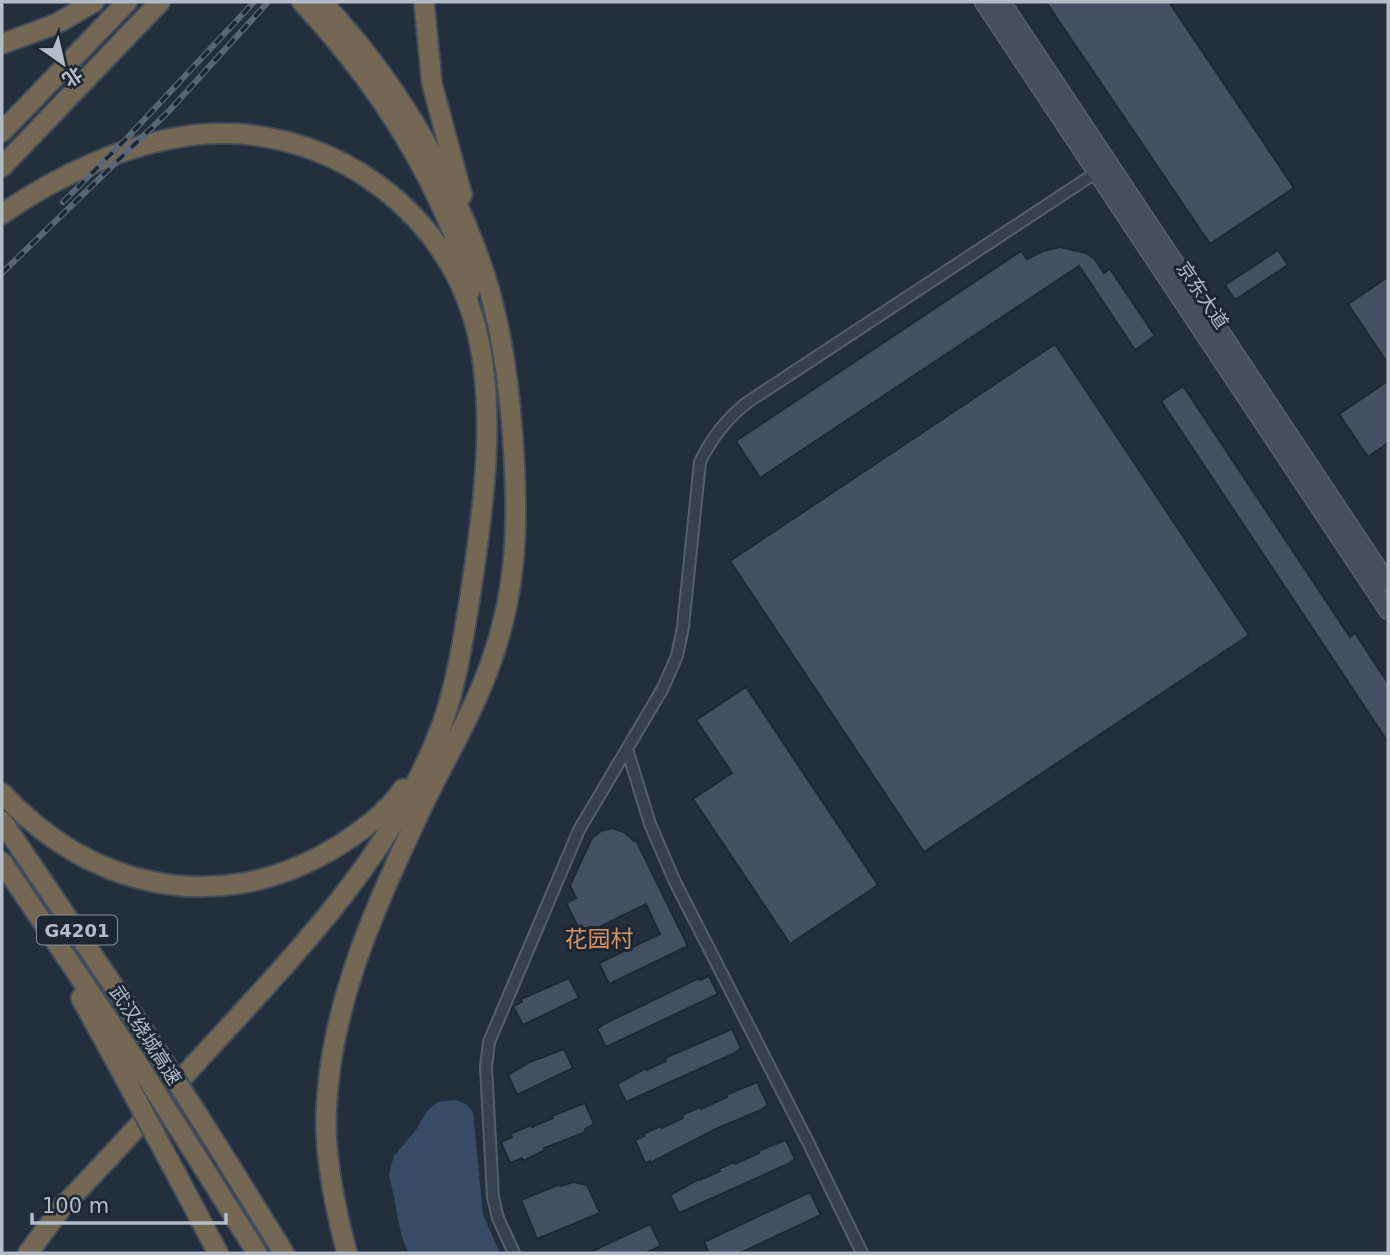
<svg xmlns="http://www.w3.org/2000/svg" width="1390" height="1255" font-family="'DejaVu Sans','Noto Sans SC',sans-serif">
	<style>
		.water { fill: #394c67 }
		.building { fill: #455162; stroke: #1f2835; stroke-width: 2 }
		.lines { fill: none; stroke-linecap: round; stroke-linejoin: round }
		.street-casing { stroke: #565f6c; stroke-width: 14 }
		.secondary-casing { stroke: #565f6c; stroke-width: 19 }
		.highway-casing { stroke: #434c59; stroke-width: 23 }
		.street { stroke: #38414e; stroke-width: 10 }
		.secondary { stroke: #465061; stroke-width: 16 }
		.highway { stroke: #746855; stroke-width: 19 }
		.rail-casing { stroke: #5a6575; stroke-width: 6 }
		.rail { stroke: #1d2633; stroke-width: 3.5; stroke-dasharray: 10; stroke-linecap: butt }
		.highway-bridge-casing { stroke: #434c59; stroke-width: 23; stroke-linecap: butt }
		.highway-bridge { stroke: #746855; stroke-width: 19 }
		.labels { text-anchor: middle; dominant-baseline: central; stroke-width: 6; stroke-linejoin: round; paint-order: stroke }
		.shield { fill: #1d2633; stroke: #878f9c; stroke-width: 2 }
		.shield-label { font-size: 18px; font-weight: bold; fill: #b4bcc9 }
		.street-label { font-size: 19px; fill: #b4bcc9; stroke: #1d2633 }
		.quarter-label { font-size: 23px; fill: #d59563; stroke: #1d2633 }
	</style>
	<rect width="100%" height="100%" fill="#242f3e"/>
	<!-- water -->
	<path class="water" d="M456 1100 466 1104 473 1112 483 1215 500 1253H409L402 1238 389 1173 394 1156 416 1130 428 1110 438 1102Z"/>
	<!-- building -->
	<path class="building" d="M1046 2H1169L1294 188 1210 244Z
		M1060 247 1086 253 1094 258 1104 273 1110 269 1155 336 1135 350 1079 266 760 478 736 441 1021 251 1027 259 1043 251Z
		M1278 250 1288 265 1235 300 1225 285Z
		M1388 277V364L1348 304Z
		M1055 344 1249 635 924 852 730 561Z
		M1388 381V443L1368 457 1339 414Z
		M1183 386 1350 637 1355 633 1388 683V742L1161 401Z
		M746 687 878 885 790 944 693 799 732 773 696 720Z
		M612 828 624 832 634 841 636 840 688 946 609 984 599 963 660 934 646 904 585 934 583 929 580 931 566 903 576 898 570 885 592 838 601 831Z
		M709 976 718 994 606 1047 597 1029 604 1024 699 978 700 980Z
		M569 978 579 998 523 1025 513 1006 522 1002 521 999Z
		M732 1029 741 1048 735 1053 626 1102 617 1084 646 1068 647 1070 666 1061 665 1058Z
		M564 1049 573 1068 517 1095 508 1075 530 1062Z
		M757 1082 768 1105 761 1110 716 1129 650 1163V1161L645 1163 635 1140 644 1136 643 1134 661 1126 662 1128 683 1118 682 1115 700 1107 701 1109 727 1097 726 1095Z
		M585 1103 594 1124 585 1129 586 1132 544 1148 545 1150 523 1161 522 1158 510 1163 501 1142 512 1137 510 1134 531 1125 532 1127 553 1118 552 1116Z
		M786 1140 795 1159 788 1164 679 1213 670 1195 699 1179 700 1180 720 1171 719 1169 734 1162 735 1164 759 1153 758 1151Z
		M573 1182 587 1185 600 1213 537 1239 521 1200 560 1184 561 1186Z
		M810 1192 821 1215 740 1253H709L704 1242Z
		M650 1224 661 1246 646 1253H588Z"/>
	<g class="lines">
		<defs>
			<path id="street" d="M627 749 650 824 675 882 808 1142 862 1253
				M514 1253 498 1218 493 1197 486 1067 489 1042 579 830 663 688 677 656 683 627 700 462C712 437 727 418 748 402L1097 172"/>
			<path id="secondary" d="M983 2 1388 611
				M1002 2 1388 583"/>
			<path id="highway" d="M302 2C359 63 406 129 441 205 454 233 466 260 470 291
				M322 2C391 75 445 164 479 258 502 321 510 390 514 457 518 531 516 592 491 662 472 717 440 767 416 820 370 917 326 1018 326 1127 327 1170 336 1212 347 1253
				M424 2 432 84 462 195
				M2 44 56 24 94 2
				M2 132 127 2
				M2 167 160 2
				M2 214C57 176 126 143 194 135 316 121 437 199 473 317 499 403 483 510 470 597 463 640 457 681 443 722 397 848 304 945 216 1041 165 1096 115 1153 63 1206L28 1253
				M2 793C87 886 212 917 326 853 354 837 384 816 403 789
				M2 821 150 1040
				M2 862 133 1056
				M81 998 120 1069
				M217 1145 284 1253
				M200 1162 257 1253
				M181 1183 218 1253"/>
		</defs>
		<!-- street casing -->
		<use href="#street" class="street-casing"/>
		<!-- secondary casing -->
		<use href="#secondary" class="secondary-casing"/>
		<!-- highway casing -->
		<use href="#highway" class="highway-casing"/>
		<!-- street -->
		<use href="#street" class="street"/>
		<!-- secondary -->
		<use href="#secondary" class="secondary"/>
		<!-- highway -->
		<use href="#highway" class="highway"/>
		<defs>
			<path id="rail" d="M63 202 128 137 254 2
				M2 273 168 112 268 2"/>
		</defs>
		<!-- rail casing -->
		<use href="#rail" class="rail-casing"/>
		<!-- rail -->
		<use href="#rail" class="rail"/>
		<defs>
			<path id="highway-bridge" d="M150 1040 217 1145
				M133 1056 200 1162
				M120 1069 181 1183"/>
		</defs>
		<!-- highway-bridge casing -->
		<use href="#highway-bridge" class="highway-bridge-casing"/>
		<!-- highway-bridge -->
		<use href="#highway-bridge" class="highway-bridge"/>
	</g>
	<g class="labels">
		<!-- shield labels -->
		<rect class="shield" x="37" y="915.5" width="80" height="29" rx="5"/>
		<g class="shield-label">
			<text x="77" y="930">G4201</text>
		</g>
		<!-- street labels -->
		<g class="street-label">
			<text transform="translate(1203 295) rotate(56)">京东大道</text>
			<text transform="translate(146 1035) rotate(57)">武汉绕城高速</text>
		</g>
		<!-- quarter labels -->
		<g class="quarter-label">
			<text x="599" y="939">花园村</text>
		</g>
	</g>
	<!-- border -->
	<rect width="1390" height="1255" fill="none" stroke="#b4bcc9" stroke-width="7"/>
	<!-- north arrow -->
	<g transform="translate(63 63) rotate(146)" stroke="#1d2633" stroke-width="5" paint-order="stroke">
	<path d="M0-5L12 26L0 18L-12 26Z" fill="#b4bcc9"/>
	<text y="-10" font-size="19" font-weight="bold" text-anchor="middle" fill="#b4bcc9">北</text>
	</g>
	<!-- scale -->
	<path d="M32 1213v10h194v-10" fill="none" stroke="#b4bcc9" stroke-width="3.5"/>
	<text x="42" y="1213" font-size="21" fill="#b4bcc9" stroke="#1d2633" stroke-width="5" paint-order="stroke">100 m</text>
</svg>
